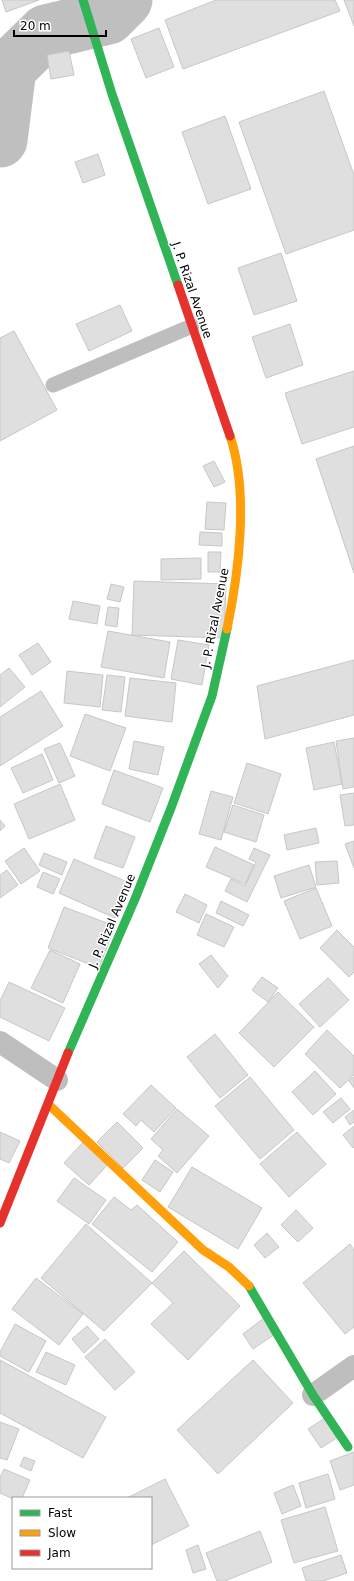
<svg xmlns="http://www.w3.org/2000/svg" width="354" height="1581" font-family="'DejaVu Sans',sans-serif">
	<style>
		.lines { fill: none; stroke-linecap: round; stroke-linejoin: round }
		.river { stroke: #bfbfbf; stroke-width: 55 }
		.building { fill: #dfdfdf; stroke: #c7c7c7 }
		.lane { stroke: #bebebe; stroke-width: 15 }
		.street { stroke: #bebebe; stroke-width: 22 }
		.fast { stroke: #30b455; stroke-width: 9 }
		.slow { stroke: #ff9f0a; stroke-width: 9 }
		.jam { stroke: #e5322d; stroke-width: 9 }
		.labels { text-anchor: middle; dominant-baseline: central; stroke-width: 3; stroke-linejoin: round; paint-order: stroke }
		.street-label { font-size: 12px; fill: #000; stroke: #fff }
	</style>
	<rect width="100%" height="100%" fill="#fff"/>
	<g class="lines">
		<!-- river -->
		<path class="river" d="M0 140 9 68 46 32 108 17 125 0"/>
	</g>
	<!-- building -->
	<path class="building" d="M2 0H39L6 12Z
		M216 0H335L340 11 183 69 165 20Z
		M344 0H354V26Z
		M159 28 174 67 146 78 131 39Z
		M69 51 74 75 51 79 47 55Z
		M324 91 354 175V230L286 254 239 122Z
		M225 116 251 189 208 204 182 132Z
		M98 154 105 175 83 183 75 162Z
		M281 253 297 301 254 315 238 268Z
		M120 305 132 331 89 351 76 324Z
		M290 324 303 365 266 378 252 337Z
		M14 331 57 410 0 441V338Z
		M354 371V427L302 444 285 393Z
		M354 446V573L316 459Z
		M214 461 225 482 214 487 203 466Z
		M207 502 226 503 224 530 205 529Z
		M200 532 222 533V546L199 545Z
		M208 552H221L220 572H208Z
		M201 558V579L161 580V559Z
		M134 581 226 584 224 638 132 635Z
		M111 584 124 587 120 602 107 599Z
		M73 601 100 606 97 624 69 619Z
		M108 607 119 608 117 627 105 625Z
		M108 631 170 642 164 678 101 667Z
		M178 640 209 645 202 685 171 679Z
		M38 643 51 662 32 675 19 655Z
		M354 660V715L265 739 257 686Z
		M9 668 25 687 0 707V675Z
		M67 671 103 675 100 707 64 703Z
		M107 675 125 677 121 712 102 710Z
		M130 678 176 683 172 722 125 716Z
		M41 691 63 726 0 766V717Z
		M85 714 126 728 110 771 70 756Z
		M354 738V787L343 789 336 741Z
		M134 741 164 747 158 775 129 769Z
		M334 742 342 784 314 790 306 748Z
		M60 743 75 776 59 783 44 749Z
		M42 754 53 780 23 793 11 768Z
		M247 763 281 774 268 814 234 803Z
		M114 770 163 788 150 822 102 804Z
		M60 784 75 820 29 839 14 804Z
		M211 791 233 797 221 840 199 834Z
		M354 793V825L345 826 340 795Z
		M233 805 264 815 256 842 224 832Z
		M0 820 5 826 0 831Z
		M106 826 135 837 123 868 94 858Z
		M316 828 319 843 287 850 284 835Z
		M354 841V868L345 844Z
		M215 847 254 865 245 884 206 867Z
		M24 848 40 871 21 884 5 861Z
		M254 848 270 855 247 902 225 891 231 879 245 886 256 862 249 859Z
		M44 853 67 862 62 875 39 865Z
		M74 859 130 883 115 918 59 893Z
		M337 861 339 883 317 885 315 862Z
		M309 865 316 887 281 898 274 876Z
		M7 870 18 885 0 898V875Z
		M43 872 60 879 53 894 37 887Z
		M316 888 332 926 300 939 284 901Z
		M185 894 207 905 199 923 176 912Z
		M221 901 249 915 243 926 216 913Z
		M64 907 115 926 99 968 48 948Z
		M206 914 234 927 224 947 197 935Z
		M337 930 354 947V972L349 977 320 948Z
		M50 950 80 964 63 1003 31 988Z
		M211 955 228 976 218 988 199 964Z
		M262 977 278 988 268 1002 252 990Z
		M328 978 349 1000 320 1027 299 1004Z
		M9 982 65 1008 49 1041 0 1017V1001Z
		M278 992 314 1027 274 1067 239 1033Z
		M327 1030 354 1056V1075L340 1088 305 1054Z
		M215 1034 248 1075 220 1098 187 1057Z
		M315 1071 336 1094 313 1115 292 1092Z
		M250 1077 294 1130 260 1159 215 1106Z
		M354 1077V1088L349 1081Z
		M151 1085 176 1108 154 1132 141 1120 136 1126 123 1114Z
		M341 1098 350 1109 333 1123 323 1112Z
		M177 1109 209 1136 177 1173 158 1156 163 1150 151 1139Z
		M354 1110V1122L350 1125 345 1117Z
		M117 1122 143 1148 123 1168 97 1142Z
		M354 1126V1147L353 1148 343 1135Z
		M0 1132 20 1141 9 1163 0 1159Z
		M297 1132 326 1164 289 1197 260 1164Z
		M84 1141 109 1163 89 1185 64 1163Z
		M155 1160 173 1172 160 1192 142 1180Z
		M192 1167 262 1208 238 1249 168 1207Z
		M74 1178 106 1200 89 1224 57 1201Z
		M114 1197 131 1210 137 1205 178 1242 152 1272 92 1224Z
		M296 1210 313 1228 298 1242 281 1225Z
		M86 1224 152 1283 104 1331 41 1278Z
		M267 1233 279 1247 265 1258 254 1245Z
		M350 1244 354 1250V1327L345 1334 303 1283Z
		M184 1251 240 1306 188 1360 151 1324 173 1303 152 1283Z
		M36 1278 83 1314 59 1345 12 1309Z
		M264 1318 275 1334 253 1349 243 1334Z
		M15 1324 46 1341 29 1372 0 1356V1352Z
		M87 1326 99 1339 84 1353 72 1339Z
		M105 1339 135 1372 115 1390 85 1357Z
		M46 1352 75 1365 66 1385 36 1372Z
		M0 1360 106 1417 83 1458 0 1413Z
		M253 1360 293 1403 218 1474 177 1430Z
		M325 1418 338 1437 321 1448 308 1429Z
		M0 1422 19 1429 7 1460 0 1458Z
		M354 1452V1485L340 1490 330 1461Z
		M24 1457 35 1461 31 1471 20 1466Z
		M4 1469 30 1480 22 1498 13 1499 0 1493V1477Z
		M328 1474 335 1499 306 1508 299 1483Z
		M165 1479 189 1526 151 1545V1498H127Z
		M293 1485 301 1506 282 1514 274 1493Z
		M325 1507 338 1551 294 1563 281 1520Z
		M260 1531 272 1562 225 1581H217L206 1553Z
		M198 1545 206 1569 193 1573 186 1550Z
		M341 1555 347 1573 323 1581H306L302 1568Z"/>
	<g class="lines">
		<!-- lane -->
		<path class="lane" d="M53 385 192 326"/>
		<!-- street -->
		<path class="street" d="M0 1042 57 1080
			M313 1395 354 1366"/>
		<!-- fast -->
		<path class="fast" d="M83 0 112 94 178 285
			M68 1053 135 899 171 808 212 696 227 629
			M249 1286 313 1395 348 1447"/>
		<!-- slow -->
		<path class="slow" d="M227 629C239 572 249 492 230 436
			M48 1104 203 1250 229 1267 249 1286"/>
		<!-- jam -->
		<path class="jam" d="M178 285 230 436
			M0 1223 68 1053"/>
	</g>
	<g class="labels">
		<!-- street labels -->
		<g class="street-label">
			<text transform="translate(192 290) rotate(71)">J. P. Rizal Avenue</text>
			<text transform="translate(215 618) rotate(-79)">J. P. Rizal Avenue</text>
			<text transform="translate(112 921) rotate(-67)">J. P. Rizal Avenue</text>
		</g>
	</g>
	<!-- legend -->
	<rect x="12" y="1497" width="140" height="72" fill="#ffffff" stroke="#999999"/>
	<rect x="20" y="1510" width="20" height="6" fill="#30b455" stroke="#999999"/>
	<text x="48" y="1517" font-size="12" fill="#000000">Fast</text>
	<rect x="20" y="1530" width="20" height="6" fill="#ff9f0a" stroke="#999999"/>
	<text x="48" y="1537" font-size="12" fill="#000000">Slow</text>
	<rect x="20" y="1550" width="20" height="6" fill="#e5322d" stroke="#999999"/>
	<text x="48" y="1557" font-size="12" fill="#000000">Jam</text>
	<!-- scale -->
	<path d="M14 30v6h92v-6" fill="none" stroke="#000000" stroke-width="2"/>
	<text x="20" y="30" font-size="12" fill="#000000" stroke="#ffffff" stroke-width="3" paint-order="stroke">20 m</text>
</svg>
